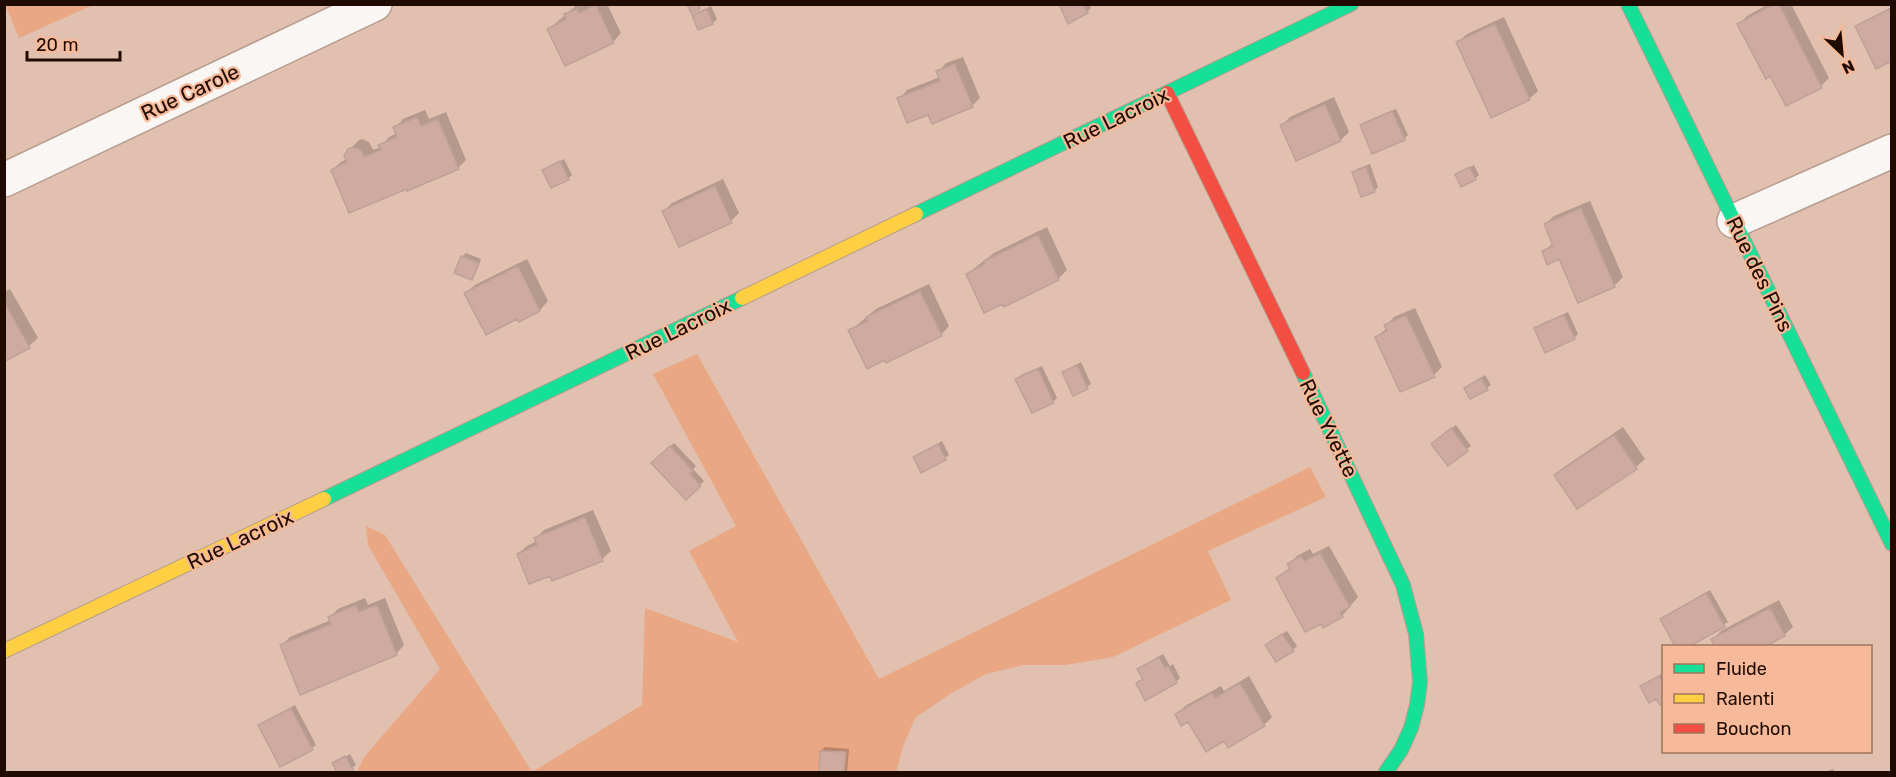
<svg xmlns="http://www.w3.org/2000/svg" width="1896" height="777" font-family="Rubik,sans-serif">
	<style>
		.green { fill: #e9a783 }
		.shadow { fill: #0003 }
		.building { fill: #ceaaa0; stroke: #bea299; stroke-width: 1.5 }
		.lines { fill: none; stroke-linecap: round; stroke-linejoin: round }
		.street-casing { stroke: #b79d90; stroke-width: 36 }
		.fast-casing { stroke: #b79d90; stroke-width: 16 }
		.slow-casing { stroke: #b79d90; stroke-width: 16 }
		.jam-casing { stroke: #b79d90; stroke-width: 16 }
		.street { stroke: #faf6f3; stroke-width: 33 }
		.fast { stroke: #16e098; stroke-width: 14 }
		.slow { stroke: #ffcf43; stroke-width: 14 }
		.jam { stroke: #f24e42; stroke-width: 14 }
		.labels { text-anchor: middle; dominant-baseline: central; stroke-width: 4.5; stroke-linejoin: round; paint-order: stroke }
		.street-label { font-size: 21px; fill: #200b02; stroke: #f6ba9a }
	</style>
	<rect width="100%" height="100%" fill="#e1c0af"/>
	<!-- green -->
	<path class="green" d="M5 4H93V5L19 38Z
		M697 354 879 679 1310 467 1326 497 1208 551 1231 600 1113 657 1065 665H1023L986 674 950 694 915 718 904 744 896 772H357L364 757 440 669 368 545 366 526 385 535 532 772 642 705 645 608 738 642 689 551 736 526 653 374Z"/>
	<!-- shadow -->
	<path class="shadow" d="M578 4 587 6 607 4 621 33 613 42 549 29Z
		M1061 4H1089L1091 8 1087 12Z
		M1769 4H1791L1829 78 1821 86 1771 74 1739 24 1747 16Z
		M711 6 717 19 713 23 699 28 694 15 698 12Z
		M1892 7V59L1856 26Z
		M1504 17 1538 91 1529 99 1458 42 1467 34Z
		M963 57 980 98 972 106 929 113 899 99 907 90 940 77 938 72 946 63Z
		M1334 97 1349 132 1341 140 1297 159 1282 125 1290 117Z
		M1396 109 1408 135 1404 139 1361 126 1365 122Z
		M425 110 429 119 446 112 466 160 458 168 408 187 332 170 341 162 347 159 349 150 358 141 362 139 369 142 373 150 381 147 389 137 397 133 395 128 403 119Z
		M564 159 572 175 568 179 544 170Z
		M1370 164 1378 187 1374 191 1353 172 1357 169Z
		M1474 165 1479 175 1475 179 1457 174Z
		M723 179 739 213 731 221 664 211 672 203Z
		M1590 201 1623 277 1614 286 1560 257 1543 252 1553 243 1545 224 1554 216Z
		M1047 227 1067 270 1059 278 1005 305 967 274 994 253Z
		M466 253 481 259 475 275 471 279 462 257Z
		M527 259 548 301 540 310 519 320 517 317 466 293 475 285Z
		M929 284 949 326 941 335 850 331 876 309Z
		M10 289 38 338 29 346 4 360V292Z
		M1415 308 1442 367 1434 375 1377 337 1387 328 1386 326 1394 317Z
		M1568 312 1578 334 1574 338 1535 329 1539 325Z
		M1081 362 1091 384 1087 387 1063 373Z
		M1042 366 1057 398 1053 402 1017 379 1021 375Z
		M1485 375 1491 385 1487 388H1466Z
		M1456 425 1471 446 1448 464 1436 440Z
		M1623 427 1645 459 1636 467 1577 507 1556 475 1564 467Z
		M942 441 949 455 945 458H915Z
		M674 443 696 466 693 469 704 481 686 498 653 463Z
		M593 510 611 551 602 559 551 574 518 554 527 546 537 541 536 538 544 530Z
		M1329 546 1358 597 1342 616 1278 578 1291 567 1289 564 1297 556 1310 549 1313 554Z
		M1710 590 1728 622 1687 646H1677L1662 619Z
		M365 598 368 605 385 598 404 645 396 654 282 645 290 637 331 620 330 617 338 609Z
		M1779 600 1793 627 1784 635 1763 646H1716L1712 640 1721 631Z
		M1287 631 1297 646 1293 650 1271 641Z
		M1163 654 1170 666 1173 664 1180 678 1176 682 1138 684 1144 678 1139 669Z
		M1663 673 1664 702 1642 686Z
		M1249 676 1272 717 1264 725 1225 739 1177 715 1185 706 1221 686 1224 691Z
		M295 705 316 745 312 748 260 725Z
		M825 747 849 749 847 772H820L821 751Z
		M350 754 356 765 346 772H339L334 764Z
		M1833 769 1835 772H1825Z"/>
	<!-- building -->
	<path class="building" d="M687 4H699L700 9 691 13Z
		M1059 4H1083L1088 13 1068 24Z
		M1774 4H1779L1822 88 1786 106 1770 76 1766 79 1737 24Z
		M596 5 614 43 565 66 547 29 566 19 564 14 577 9 579 13Z
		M707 9 713 24 698 30 692 15Z
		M1889 9 1892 14V61L1876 69 1855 26Z
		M1495 24 1530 100 1491 118 1456 42Z
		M955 64 973 107 932 124 928 115 907 123 897 98 940 81 936 71Z
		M1325 104 1341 141 1296 161 1280 125Z
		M1392 111 1405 140 1372 154 1360 125Z
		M417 117 421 126 438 119 459 169 407 191V189L349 213 331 170 347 162 344 155 348 149 353 147 361 150 364 157 381 150 378 145 397 137 393 127Z
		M560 161 569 180 551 188 542 170Z
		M1366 167 1375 192 1361 197 1352 172Z
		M1470 167 1476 180 1461 187 1455 174Z
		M715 186 732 223 679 247 662 211Z
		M1581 208 1615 287 1578 303 1559 259 1547 265 1542 251 1553 246 1544 224Z
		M1038 235 1059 280 1004 307 1003 304 984 313 966 274 985 264 984 261Z
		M461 256 479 263 472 280 454 273Z
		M518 266 540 311 519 322 517 319 486 335 464 293Z
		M920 291 942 336 886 363 885 360 867 369 848 330 868 321 866 317Z
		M4 302 30 348 4 362Z
		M1406 315 1435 377 1400 392 1375 337 1387 331 1384 325Z
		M1564 315 1575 339 1545 353 1534 328Z
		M1077 365 1088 389 1073 396 1062 372Z
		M1038 369 1054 403 1032 413 1015 379Z
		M1481 378 1488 390 1470 399 1464 388Z
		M1451 428 1468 451 1448 466 1431 444Z
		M1614 435 1637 469 1577 509 1554 475Z
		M938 444 946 460 921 473 913 457Z
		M670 446 693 471 690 474 701 486 686 500 651 463Z
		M585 517 603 561 552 581 550 576 529 584 517 554 537 545 534 538Z
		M1320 553 1350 607 1340 612 1343 617 1323 628 1321 624 1305 632 1276 578 1290 569 1287 564 1301 556 1304 561Z
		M1706 593 1725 627 1690 646H1675L1660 619Z
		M356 605 359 612 377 605 397 655 300 695 280 645 331 624 328 617Z
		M1770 608 1785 636 1766 646H1714L1711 639Z
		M1282 634 1294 651 1276 662 1265 645Z
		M1159 657 1165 668 1168 666 1177 683 1145 701 1136 683 1143 679 1137 669Z
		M1659 676 1664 684V703L1660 705 1656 699 1649 703 1640 686Z
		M1240 683 1265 726 1228 748 1224 741 1206 752 1188 722 1181 726 1175 714 1212 693 1215 698Z
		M291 708 313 750 280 767 258 725Z
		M820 751 846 752 844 772H819Z
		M345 756 353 770 349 772H337L332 763Z"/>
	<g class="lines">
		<defs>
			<path id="street" d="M4 180 375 4
				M1734 221 1892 151"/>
			<path id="fast" d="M1628 4 1892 544
				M916 214 1351 4
				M1303 373 1403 585 1416 634 1420 682 1417 705 1411 728 1401 750 1386 772
				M324 499 742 298"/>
			<path id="slow" d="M742 298 916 214
				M4 651 324 499"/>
			<path id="jam" d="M1167 93 1303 373"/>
		</defs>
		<!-- street casing -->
		<use href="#street" class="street-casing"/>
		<!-- fast casing -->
		<use href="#fast" class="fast-casing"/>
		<!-- slow casing -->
		<use href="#slow" class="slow-casing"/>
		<!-- jam casing -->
		<use href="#jam" class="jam-casing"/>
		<!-- street -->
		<use href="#street" class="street"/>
		<!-- fast -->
		<use href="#fast" class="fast"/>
		<!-- slow -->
		<use href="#slow" class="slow"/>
		<!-- jam -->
		<use href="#jam" class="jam"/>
	</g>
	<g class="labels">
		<!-- street labels -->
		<g class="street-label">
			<text transform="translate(190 92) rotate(-25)">Rue Carole</text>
			<text transform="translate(1116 118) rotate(-26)">Rue Lacroix</text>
			<text transform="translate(1760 274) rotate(64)">Rue des Pins</text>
			<text transform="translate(678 329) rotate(-26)">Rue Lacroix</text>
			<text transform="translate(1329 428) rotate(64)">Rue Yvette</text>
			<text transform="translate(240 539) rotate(-25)">Rue Lacroix</text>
		</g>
	</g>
	<!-- border -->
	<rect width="1896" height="777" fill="none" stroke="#200b02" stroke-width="12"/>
	<!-- legend -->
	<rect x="1662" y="645" width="210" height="108" fill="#f6ba9a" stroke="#a0745d" stroke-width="1.5"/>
	<rect x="1674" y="664" width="30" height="9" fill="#16e098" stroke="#a0745d" stroke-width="1.5"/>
	<text x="1716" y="675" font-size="18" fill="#200b02">Fluide</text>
	<rect x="1674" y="694" width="30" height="9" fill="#ffcf43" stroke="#a0745d" stroke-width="1.5"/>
	<text x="1716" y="705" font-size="18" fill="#200b02">Ralenti</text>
	<rect x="1674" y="724" width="30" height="9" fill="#f24e42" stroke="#a0745d" stroke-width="1.5"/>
	<text x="1716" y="735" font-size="18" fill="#200b02">Bouchon</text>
	<!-- north arrow -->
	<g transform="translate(1842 54) rotate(154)" stroke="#f6ba9a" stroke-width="4.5" paint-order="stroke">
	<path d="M0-4.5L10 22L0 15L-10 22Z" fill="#200b02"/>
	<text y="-9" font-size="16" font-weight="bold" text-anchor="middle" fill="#200b02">N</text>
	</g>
	<!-- scale -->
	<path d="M27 51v9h93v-9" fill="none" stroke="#200b02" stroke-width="3"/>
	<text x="36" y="51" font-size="18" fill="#200b02" stroke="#f6ba9a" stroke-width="4.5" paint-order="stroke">20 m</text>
</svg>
